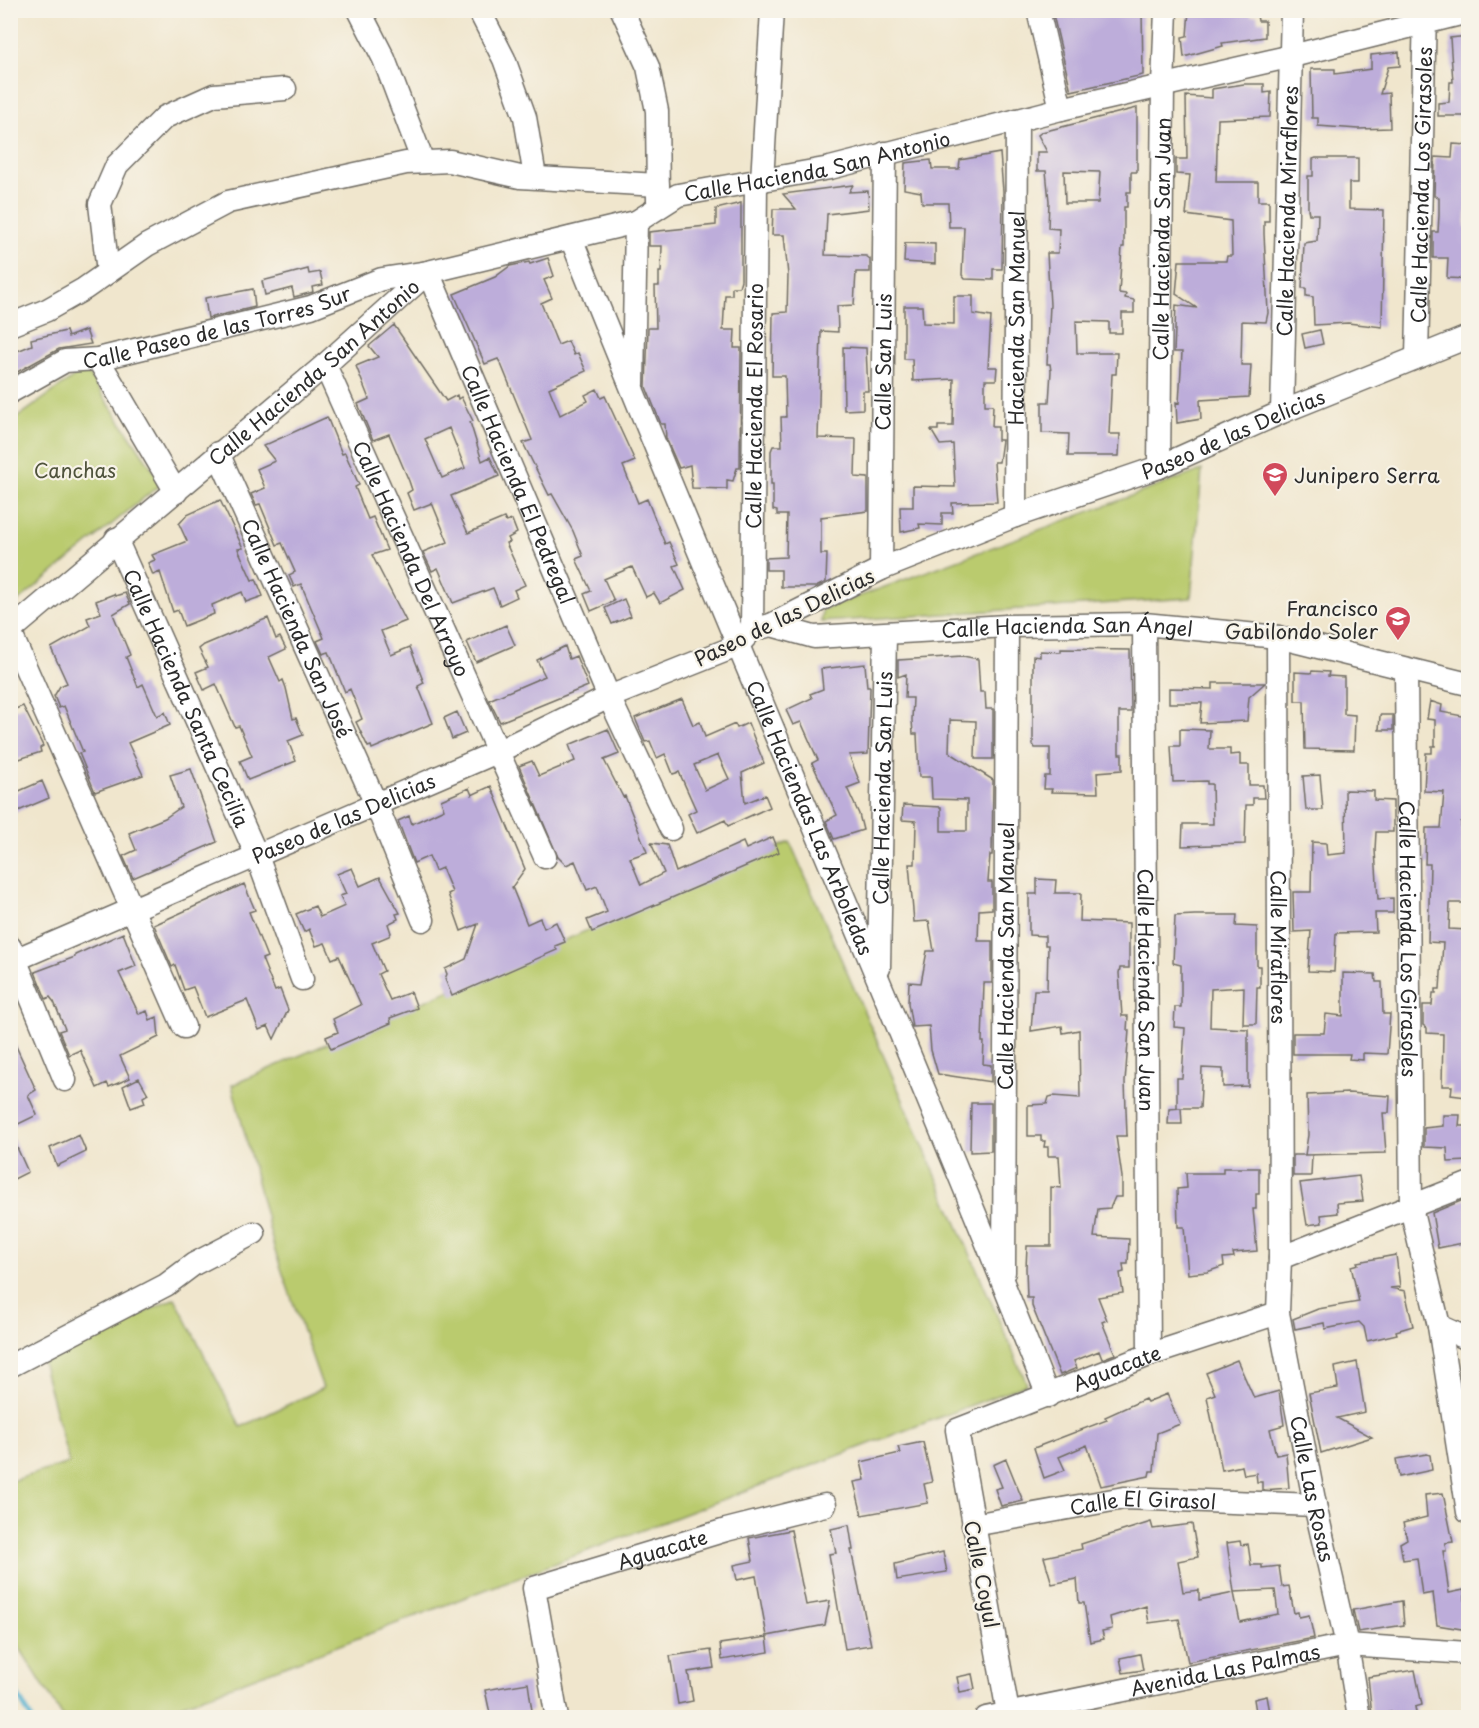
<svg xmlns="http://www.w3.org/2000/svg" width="1479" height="1728" font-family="'Playpen Sans',sans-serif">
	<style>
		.green { fill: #bacb6e; stroke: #727b4c; stroke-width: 1.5 }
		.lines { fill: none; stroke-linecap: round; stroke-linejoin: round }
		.stream { stroke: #4faece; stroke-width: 5 }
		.building { fill: #bdadda; fill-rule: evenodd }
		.minor-casing { stroke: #706c64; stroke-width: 25 }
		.minor { stroke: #fff; stroke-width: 22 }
		.labels { text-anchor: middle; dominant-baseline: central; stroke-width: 4.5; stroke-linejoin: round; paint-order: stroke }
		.street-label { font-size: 20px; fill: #2b2b2b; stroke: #f7f3e8 }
		.park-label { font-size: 20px; fill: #4f533c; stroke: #f7f3e8 }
		.poi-label { font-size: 20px; fill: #2b2b2b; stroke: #f7f3e8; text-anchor: start }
	</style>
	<rect width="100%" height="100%" fill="#f7f3e8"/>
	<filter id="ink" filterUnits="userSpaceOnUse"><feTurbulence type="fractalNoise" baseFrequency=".0167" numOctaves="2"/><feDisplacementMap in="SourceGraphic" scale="12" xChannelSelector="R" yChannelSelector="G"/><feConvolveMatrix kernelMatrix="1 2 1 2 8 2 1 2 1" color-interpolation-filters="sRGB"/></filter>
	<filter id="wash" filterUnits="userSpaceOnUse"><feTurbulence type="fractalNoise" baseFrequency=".008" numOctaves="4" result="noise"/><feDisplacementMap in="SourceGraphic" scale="24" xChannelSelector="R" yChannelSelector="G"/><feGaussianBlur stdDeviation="1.35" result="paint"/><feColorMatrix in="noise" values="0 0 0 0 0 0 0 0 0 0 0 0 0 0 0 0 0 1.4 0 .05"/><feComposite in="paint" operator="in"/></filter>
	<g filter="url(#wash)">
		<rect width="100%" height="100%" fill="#f0e6cd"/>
		<!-- green -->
		<path class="green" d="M85 369 162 483 11 607V422Z
			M1202 470 1191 598 821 622 822 610Z
			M790 842 1027 1384 150 1717H63L11 1634V1481L69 1463 42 1361 175 1298 241 1427 323 1388 275 1251 232 1085Z"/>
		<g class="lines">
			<!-- stream -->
			<path class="stream" d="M10 1682 31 1718"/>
		</g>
		<g id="blocks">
			<!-- building -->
			<path class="building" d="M1052 10H1142L1143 75 1071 91Z
				M1189 10H1251V16L1257 15 1258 21H1265V37L1222 43 1223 46 1184 57 1182 37 1187 36Z
				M1468 36V116H1438V103L1449 102 1450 82H1453L1450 38Z
				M1399 52 1400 66 1388 67 1380 94 1389 93 1390 128 1358 129 1318 126V118H1312L1311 69H1335V74L1371 69V55Z
				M1244 84H1264V93L1271 92 1270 117 1218 119 1216 182H1258V201H1269V221H1264V234L1268 313 1266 322 1242 321 1241 365H1251L1249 397 1200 400 1201 419 1177 423 1176 402 1179 403 1182 352H1174L1176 305 1197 308 1176 294 1179 261H1226L1227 256H1232L1231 221 1186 215 1190 175 1176 174V159H1187L1186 96 1212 98V89Z
				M1137 108V172H1131V192H1127V207H1124V247H1122L1119 293 1126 294 1125 298 1134 300V313H1122V333H1109V322L1076 321 1077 353H1117L1116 374H1112L1109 434H1120L1119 456H1068L1069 434 1042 433V402H1049L1051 371 1050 364H1047L1050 305 1047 253H1058L1059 229 1048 228 1049 201 1046 171H1037V152H1047L1038 135 1042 132ZM1064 171 1100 172 1098 203H1065Z
				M1453 144 1468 145V198L1465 227H1468V279L1447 278 1448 258H1433V232H1438L1439 215V197L1434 196 1435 157 1452 158Z
				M1000 153 1003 191 1002 269H993V280L965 279 962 275 964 227H949L948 203H922L921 192 904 189 905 163 931 160 932 169H959L960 160Z
				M1316 158H1358V183H1349V209L1384 210 1382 327 1348 323 1314 325 1313 297 1306 296V288H1302L1304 243 1317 241 1318 214H1309L1308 209V176H1313V159Z
				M853 185 849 192 868 191 869 209 827 214 825 255 866 256 870 259V272H856L854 305 837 306 838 332 821 331 818 438 856 439 855 477 868 478V511L821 517V554H827L826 582 816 587H781V570H766V558L786 557 787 515H777V511L773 510V484H771V451L773 446H782L781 417H786L785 376H772L773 313 787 312 788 275 784 235H772L773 209H796L783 194Z
				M741 203V280L739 287H732V295H725L723 330H735L734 348H741L740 468H737L733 481 727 480V489L692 488 690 465 679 468 666 438 665 424H661L646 387 648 328H656L655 286H659V272H661L662 246H649V232L716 225V209Z
				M905 243 935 244V264L904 262Z
				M548 258 554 276 544 280 552 298 541 303 558 345 568 341 574 355 578 353 586 371 549 388 560 415 588 401 585 395 597 389 601 398 605 396 635 461 623 466 638 503 647 499 665 544 669 542 679 564 674 566 685 590 660 603 654 593 646 597 632 567 604 579 614 601 591 611 584 594 591 591 576 559 583 556 573 531 552 494 549 495 523 443 532 440 501 364 498 359 485 364 454 294 495 277 510 266 529 262 530 264Z
				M308 269 309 274 320 272 323 285 312 287 313 292 294 297 292 288 265 295 262 281Z
				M253 289 255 307 208 318 205 298Z
				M954 296H973V314L991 317 988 367H997L996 380H985V405H993L992 427H998V440H1002L999 462H994L997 502 952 503 953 513H942V525L919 524 920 528 901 532 900 507H913V486L955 487 953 444 940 445 931 430H938V426H953L954 379 913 381 912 359H904V306H922L923 323 954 324Z
				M394 325 446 401 457 395 458 399 461 397 473 421 470 422 482 461 490 457 499 476 451 496 468 533 504 518 506 522 512 520 517 533 508 538 510 542 506 543 525 585 514 590 517 597 500 605 493 588 453 603 438 568 432 571 423 552 448 542 432 503 414 510 407 493 412 490 409 481 389 434 373 440 358 404 369 399 356 366 378 357 369 346ZM449 428 465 468 442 478 425 439Z
				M86 330 91 344 59 349 10 376V354L32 345 31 339 66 331 68 337Z
				M1320 330 1323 344 1305 348 1302 334Z
				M843 347 866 348 868 391H863V409L844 410Z
				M327 417 342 454 345 453 359 485 355 487 368 519 373 517 387 550 372 555 406 621 381 631 391 655 410 647 424 683 418 686 433 723 372 749 371 746 368 747 356 722 362 719 350 689 345 692 329 652 323 654 317 641 324 638 301 584 294 587 289 575 295 572 282 543 277 545 260 504 256 505 251 494 265 488 257 469 275 461 263 446Z
				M220 500 243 548 238 549 252 580 256 579 263 596 246 602 242 592 212 605 214 614 184 626 178 610 173 612 160 572 153 575 148 563 155 560 152 555 187 541 179 524 187 515Z
				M125 593 130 604 113 614 130 655 126 657 138 687 143 684 157 716 165 712 170 725 128 743 143 775 95 792 79 753 83 752 64 706 59 708 54 696 60 686 67 683 51 648 90 626 87 618 101 613 96 601 114 594 115 596Z
				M624 599 631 616 612 624 605 608Z
				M268 618 276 639 280 637 286 649 269 657 280 682 283 680 286 688 293 719 296 718 303 735 288 741 296 761 248 780 240 761 252 756 239 726 235 727 216 684 204 690 196 672 208 667 199 649 204 645Z
				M506 625 515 645 476 662 467 642Z
				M565 646 569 659 576 656 588 686 500 722 489 700 545 676 537 660Z
				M1061 649 1130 650 1131 712H1119V754H1122V770L1097 772 1098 793 1051 792 1052 789H1044L1045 776H1050V748H1035L1033 744V656L1040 657V651L1061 652Z
				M963 656 978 659 980 692H985L986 709H993V759H975L976 721 950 720 949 752 993 780 992 855H990L988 882H992V909L979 910 978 941H992V983H984L982 1042H984L983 1064 991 1065V1082L938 1074 931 1050 929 1026 912 1027 908 1003 909 982 921 983 927 951H934L929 921 914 922 909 864H915L916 821 902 820 903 805 941 807V831H967V800L932 799 931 777H919L917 734H913L912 720 913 698H905L906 674 898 677V660Z
				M865 664 867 687H870L868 754 849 755 860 783 847 788 859 814 863 830 834 839 826 821 837 815 812 763 818 760 801 722 793 725 786 710 812 698 810 694 823 689 821 669Z
				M1312 671 1329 672 1328 676 1344 677V714L1355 715 1354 750 1305 749 1304 701H1295V672L1311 673Z
				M1213 683H1265L1249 697 1247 721 1200 723 1202 703H1169V688L1213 689Z
				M682 699 693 725 700 722 705 737 735 724 737 728 748 723 764 763 742 773 745 803 765 795 770 807 728 826 725 820 697 833 688 814 696 810 679 772 673 774 665 754 657 758 650 741 645 742 635 718ZM718 755 729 779 705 790 694 765Z
				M1430 701 1442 705 1441 712 1468 717V822H1461L1463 853H1468V903H1450L1449 929 1468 930V1080L1466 1097 1451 1095 1452 1086H1442L1443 1034 1427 1033V1028L1423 1025V1005H1432L1433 993H1436V989H1440L1443 943 1428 942 1430 864H1425L1426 828H1441L1444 792 1424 791 1426 753H1432V746H1435V720L1427 719Z
				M23 706 43 746 40 748 41 752 10 762V711Z
				M457 712 466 733 452 739 444 718Z
				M1380 715H1393V730H1379Z
				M608 729 619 754 604 760 623 797 625 796 647 852 630 858 641 885 664 873 651 843 667 845 676 872 743 842 746 849 773 837 779 852 592 932 587 920 607 912 597 886 587 890 575 861 566 865 558 857 519 766 532 761 539 776 575 761 569 745Z
				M1180 729 1210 730 1209 749H1230V755L1240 754V765H1249V785H1263L1264 798H1253V805H1246L1245 844 1182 846 1183 824H1213L1212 784H1207V781L1173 782 1171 746H1180Z
				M191 769 217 842 133 878 123 856 136 850 129 833 165 818 181 807 170 775Z
				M1320 775 1323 810H1306L1303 776Z
				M42 781 49 798 16 812 10 795Z
				M491 786 525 869 512 887 527 924 540 918 544 928 556 922 565 942 555 946 557 950 452 996 445 979 447 974 445 969 466 959 478 924 461 931 448 894 452 892 442 868 435 871 429 856 414 863 398 821 409 816 412 824 444 809 441 800 469 788 472 795Z
				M1345 790 1374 791V800L1393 801V832H1376L1375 850 1378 899 1393 898V913H1375L1376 932 1336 933 1334 972 1308 971 1311 931 1294 932 1293 892H1311L1312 842 1326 843 1327 855 1346 853Z
				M352 868 360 886 380 877 400 913 396 914 398 919 388 924 391 933 389 936 372 943 384 971 378 974 390 1000 411 992 417 1008 390 1018 391 1023 331 1049 326 1037 338 1032 333 1019 361 1005 339 956 332 959 325 943 316 946 309 929 304 932 296 914 315 906 320 917 345 906 340 896 346 894 337 874Z
				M1037 879 1056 880 1055 893H1081L1080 921 1129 923V968H1120L1119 973 1122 1016H1128L1127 1030H1129L1125 1082 1127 1136H1116L1122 1177V1197H1115L1110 1208 1098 1209 1094 1237 1129 1239 1128 1264H1123L1124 1272 1120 1273 1123 1293 1098 1297 1107 1320 1102 1322 1115 1354 1102 1359 1099 1351 1074 1361 1077 1368 1060 1375 1032 1306V1298H1027L1026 1268 1027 1246H1051V1187L1061 1188 1059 1156H1048V1147H1044L1045 1141H1041V1136H1028V1105L1047 1104 1049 1097 1053 1096 1080 1098 1079 1030 1063 1033 1062 1026 1031 1031 1034 990H1047L1048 945H1045V936L1029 935V894H1037Z
				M244 884 255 910 249 912 267 957 262 959 275 991 280 989 288 1010 274 1039 268 1026 259 1030 247 1000 205 1017 193 987 184 990 175 965 172 967 154 925Z
				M1195 915H1237L1236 926 1257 927V966H1260V987H1257L1256 1024H1243L1244 987 1211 989 1210 1027 1248 1029V1086L1223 1087V1069L1202 1068 1200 1108H1177V1078H1182L1185 1028 1174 1027 1175 1007H1181V965L1173 963 1175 916Z
				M123 933 136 966 119 973 139 1014 147 1011 150 1020 157 1017 159 1037 120 1056 130 1078 109 1087 107 1083 97 1088 80 1050 69 1055 59 1031 65 1029 54 1002 50 997 46 999 35 972 75 957V955Z
				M1343 973 1375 974 1376 982H1382L1383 1014H1390L1387 1054 1363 1053V1060L1349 1059 1350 1054H1293V1033H1324L1326 1014 1343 1016Z
				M10 1033 36 1090 28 1095 37 1115 10 1128Z
				M139 1078 148 1094 143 1097 145 1103 131 1108 123 1086Z
				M1348 1093 1390 1096 1389 1113H1383L1386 1153 1305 1155 1308 1135 1307 1095Z
				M971 1103H991V1151L970 1152Z
				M1181 1108 1182 1124H1168L1169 1109Z
				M1443 1115H1460L1459 1126H1468V1161L1448 1162 1447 1148 1424 1147V1128L1443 1126Z
				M10 1132 28 1172 10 1181Z
				M79 1135 86 1152 57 1166 50 1148Z
				M1293 1155H1312L1311 1176H1293Z
				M1223 1168H1259V1194H1256V1209H1253L1257 1251 1233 1253 1234 1257 1223 1258 1224 1266 1207 1272 1188 1274 1184 1227H1178L1177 1189 1187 1188 1186 1173H1223Z
				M1359 1176 1363 1201 1337 1203 1338 1213 1321 1215 1322 1223 1307 1225 1300 1183Z
				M1468 1198V1242L1438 1248 1432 1213Z
				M1396 1255 1400 1287 1390 1288 1405 1291 1413 1326 1396 1331 1397 1334 1367 1341 1364 1327 1359 1322 1325 1329 1324 1323 1295 1329 1293 1319 1318 1309 1359 1302 1351 1266 1358 1264 1357 1262Z
				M1237 1360 1254 1398 1279 1391 1284 1425 1270 1429 1276 1455 1286 1453 1289 1488 1262 1490V1482H1257L1256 1473 1244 1475 1242 1466 1222 1470 1207 1397 1215 1394 1206 1373Z
				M1357 1362 1365 1412 1337 1418 1372 1437 1321 1453 1309 1393 1338 1388 1335 1367Z
				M1167 1394 1180 1424 1157 1433 1154 1471H1150L1149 1476 1101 1486 1087 1445 1059 1457 1065 1470 1044 1478 1034 1448 1107 1420 1105 1417 1145 1399 1147 1402Z
				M923 1442 932 1482 924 1484 928 1503 862 1515 854 1482 865 1480 861 1462 900 1453 898 1447Z
				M1427 1454 1430 1455 1432 1470 1399 1477 1396 1459Z
				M1006 1459 1023 1501 1001 1506 995 1489 1002 1487 993 1465Z
				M1443 1493 1453 1542 1445 1543 1446 1551H1443L1449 1593 1464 1590 1468 1630 1437 1625 1433 1593 1422 1595 1417 1558 1403 1560 1400 1543 1407 1539 1403 1523 1427 1517 1425 1495Z
				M1151 1522 1153 1529 1192 1524 1198 1557 1178 1561 1183 1592 1199 1590V1600L1234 1593 1240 1622 1278 1614 1275 1590 1234 1592 1227 1543 1240 1541 1241 1545 1248 1544 1251 1565H1262V1568L1279 1566 1282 1587 1289 1586 1294 1613 1298 1612 1299 1617 1309 1615 1314 1638 1188 1662 1179 1619 1149 1623 1146 1606 1110 1617 1112 1629 1102 1631 1104 1639 1090 1642 1084 1603H1079L1077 1579 1052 1584 1044 1557 1082 1549 1081 1544Z
				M849 1525 853 1550H851L871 1645 845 1649 829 1554 836 1553 831 1529Z
				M791 1530 806 1605 830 1601 825 1625 767 1636 756 1576 737 1580 734 1565 753 1561 749 1538Z
				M943 1552 947 1572 897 1580 895 1564Z
				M1402 1601 1404 1625 1358 1632 1353 1610Z
				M767 1637 769 1652 722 1660 720 1644Z
				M711 1650 714 1668 688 1672 693 1701 678 1704 670 1656Z
				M1140 1654 1143 1670 1123 1673 1120 1658Z
				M1415 1670 1422 1705 1415 1707 1417 1718H1392L1391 1712 1372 1715 1368 1677Z
				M972 1674 975 1689 960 1692 957 1677Z
				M528 1683 532 1711 505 1718H491L485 1690Z
				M1267 1696 1271 1718H1257L1254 1699Z"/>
		</g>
	</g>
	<g filter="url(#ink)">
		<use href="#blocks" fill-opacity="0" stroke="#706c64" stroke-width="1.5"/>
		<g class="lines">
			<defs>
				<g id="minor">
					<path d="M359 10 384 59 423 162"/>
					<path d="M479 10 504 59 525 117 535 177"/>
					<path d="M622 10 648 67 657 111 658 200"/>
					<path d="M1038 10 1061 109"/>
					<path d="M762 181 772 10"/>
					<path id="s1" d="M571 238C725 626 895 1007 1048 1396"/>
					<path d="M108 272 100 204 117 165 165 117 214 95 285 89"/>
					<path d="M10 325 47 310 84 289 147 245 228 202 406 163 450 161 520 177 658 185"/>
					<path id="s2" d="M1417 357 1425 10"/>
					<path d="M98 359 176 492"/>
					<path id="s3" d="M325 365 545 857"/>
					<path d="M633 384 636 222"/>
					<path id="s4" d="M10 392 65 361 98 359 311 307 382 279 428 272 609 697 671 829"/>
					<path id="s5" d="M1282 412 1292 10"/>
					<path id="s6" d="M218 453 376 804 423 920"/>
					<path id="s7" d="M1159 467 1163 85 1166 10"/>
					<path id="s8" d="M1015 516 1017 120"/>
					<path id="s9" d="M116 539 257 856 302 979"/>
					<path id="s10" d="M881 569 885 153"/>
					<path id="s11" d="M1144 624 1149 1355"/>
					<path id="s12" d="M771 625 814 637 1007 626 1144 624 1278 637 1468 684"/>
					<path id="s13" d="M752 630 756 182"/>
					<path id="s14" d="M10 631 325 365 428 272 636 222 678 195 830 168 1061 109 1292 56 1468 12"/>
					<path d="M10 632 184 1027"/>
					<path id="s15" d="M1278 637 1280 1258 1278 1313 1315 1505 1347 1645 1359 1718"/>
					<path id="s16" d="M1406 669 1411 1208 1439 1326 1468 1512"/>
					<path d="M10 947 65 1080"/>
					<path id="s17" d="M10 962 497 752 609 697 737 646 752 630 771 625 881 569 1015 516 1159 467 1282 412 1468 337"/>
					<path id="s18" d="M879 968 885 634"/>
					<path d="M1280 1258 1468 1184"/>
					<path id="s19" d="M1004 1272 1007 626"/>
					<path d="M1439 1326 1468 1339"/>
					<path d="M10 1366 166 1285 194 1264 254 1233"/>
					<path id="s20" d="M973 1525 1124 1498 1315 1505"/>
					<path id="s21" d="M557 1718 534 1588 726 1530 825 1505"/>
					<path id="s22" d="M986 1718 1347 1645 1468 1653"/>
					<path id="s23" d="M1009 1718 957 1430 1149 1355 1278 1313"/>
				</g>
			</defs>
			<!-- minor casing -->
			<use href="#minor" class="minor-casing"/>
			<!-- minor -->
			<use href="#minor" class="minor"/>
		</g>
	</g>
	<!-- icons -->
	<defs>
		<symbol id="school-pin" viewBox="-11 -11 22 30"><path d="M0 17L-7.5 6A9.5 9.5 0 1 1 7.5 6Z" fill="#d1495b" stroke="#f7f3e8"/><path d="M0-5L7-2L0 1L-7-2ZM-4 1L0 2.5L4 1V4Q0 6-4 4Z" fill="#fff"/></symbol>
	</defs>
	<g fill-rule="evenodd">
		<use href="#school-pin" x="1260" y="460" width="30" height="40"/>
		<use href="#school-pin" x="1383" y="604" width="30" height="40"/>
	</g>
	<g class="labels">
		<!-- street labels -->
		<g class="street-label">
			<text stroke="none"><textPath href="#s14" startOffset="957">Calle Hacienda San Antonio</textPath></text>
			<text stroke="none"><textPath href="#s2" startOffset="172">Calle Hacienda Los Girasoles</textPath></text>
			<text stroke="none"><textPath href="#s5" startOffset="201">Calle Hacienda Miraflores</textPath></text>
			<text stroke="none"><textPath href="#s7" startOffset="228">Calle Hacienda San Juan</textPath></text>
			<text stroke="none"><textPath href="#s8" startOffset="198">Hacienda San Manuel</textPath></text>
			<text stroke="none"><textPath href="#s4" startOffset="219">Calle Paseo de las Torres Sur</textPath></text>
			<text stroke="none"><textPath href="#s10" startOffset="207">Calle San Luis</textPath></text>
			<text stroke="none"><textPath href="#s14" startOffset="399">Calle Hacienda San Antonio</textPath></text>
			<text stroke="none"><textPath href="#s13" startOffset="224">Calle Hacienda El Rosario</textPath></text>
			<text stroke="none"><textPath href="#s17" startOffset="1335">Paseo de las Delicias</textPath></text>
			<text stroke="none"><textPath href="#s4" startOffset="669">Calle Hacienda El Pedregal</textPath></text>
			<text stroke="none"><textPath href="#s3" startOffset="212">Calle Hacienda Del Arroyo</textPath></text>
			<text transform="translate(784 617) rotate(-26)">Paseo de las Delicias</text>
			<text stroke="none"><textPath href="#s6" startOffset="192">Calle Hacienda San José</textPath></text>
			<text stroke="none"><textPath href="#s12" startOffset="298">Calle Hacienda San Ángel</textPath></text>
			<text stroke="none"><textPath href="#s9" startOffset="174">Calle Hacienda Santa Cecilia</textPath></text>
			<text stroke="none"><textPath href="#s18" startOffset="180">Calle Hacienda San Luis</textPath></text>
			<text stroke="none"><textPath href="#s1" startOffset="627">Calle Haciendas Las Arboledas</textPath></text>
			<text stroke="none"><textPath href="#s17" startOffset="363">Paseo de las Delicias</textPath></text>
			<text stroke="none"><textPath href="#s16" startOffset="270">Calle Hacienda Los Girasoles</textPath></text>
			<text stroke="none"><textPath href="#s15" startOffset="310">Calle Miraflores</textPath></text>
			<text stroke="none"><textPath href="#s19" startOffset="316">Calle Hacienda San Manuel</textPath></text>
			<text stroke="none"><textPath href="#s11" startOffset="366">Calle Hacienda San Juan</textPath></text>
			<text stroke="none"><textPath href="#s23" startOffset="464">Aguacate</textPath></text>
			<text stroke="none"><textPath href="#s15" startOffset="855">Calle Las Rosas</textPath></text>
			<text stroke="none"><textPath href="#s20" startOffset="172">Calle El Girasol</textPath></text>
			<text stroke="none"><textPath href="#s21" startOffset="266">Aguacate</textPath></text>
			<text transform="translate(982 1574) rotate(79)">Calle Coyul</text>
			<text stroke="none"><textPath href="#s22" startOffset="244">Avenida Las Palmas</textPath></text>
		</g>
		<!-- park labels -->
		<g class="park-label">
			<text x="75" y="470">Canchas</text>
		</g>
		<!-- poi labels -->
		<g class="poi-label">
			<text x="1294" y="475">Junipero Serra</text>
			<text x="1378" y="608" text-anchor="end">Francisco<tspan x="1378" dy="23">Gabilondo Soler</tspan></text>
		</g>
	</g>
	<!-- margin -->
	<rect width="1479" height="1728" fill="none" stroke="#f7f3e8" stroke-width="36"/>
</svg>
